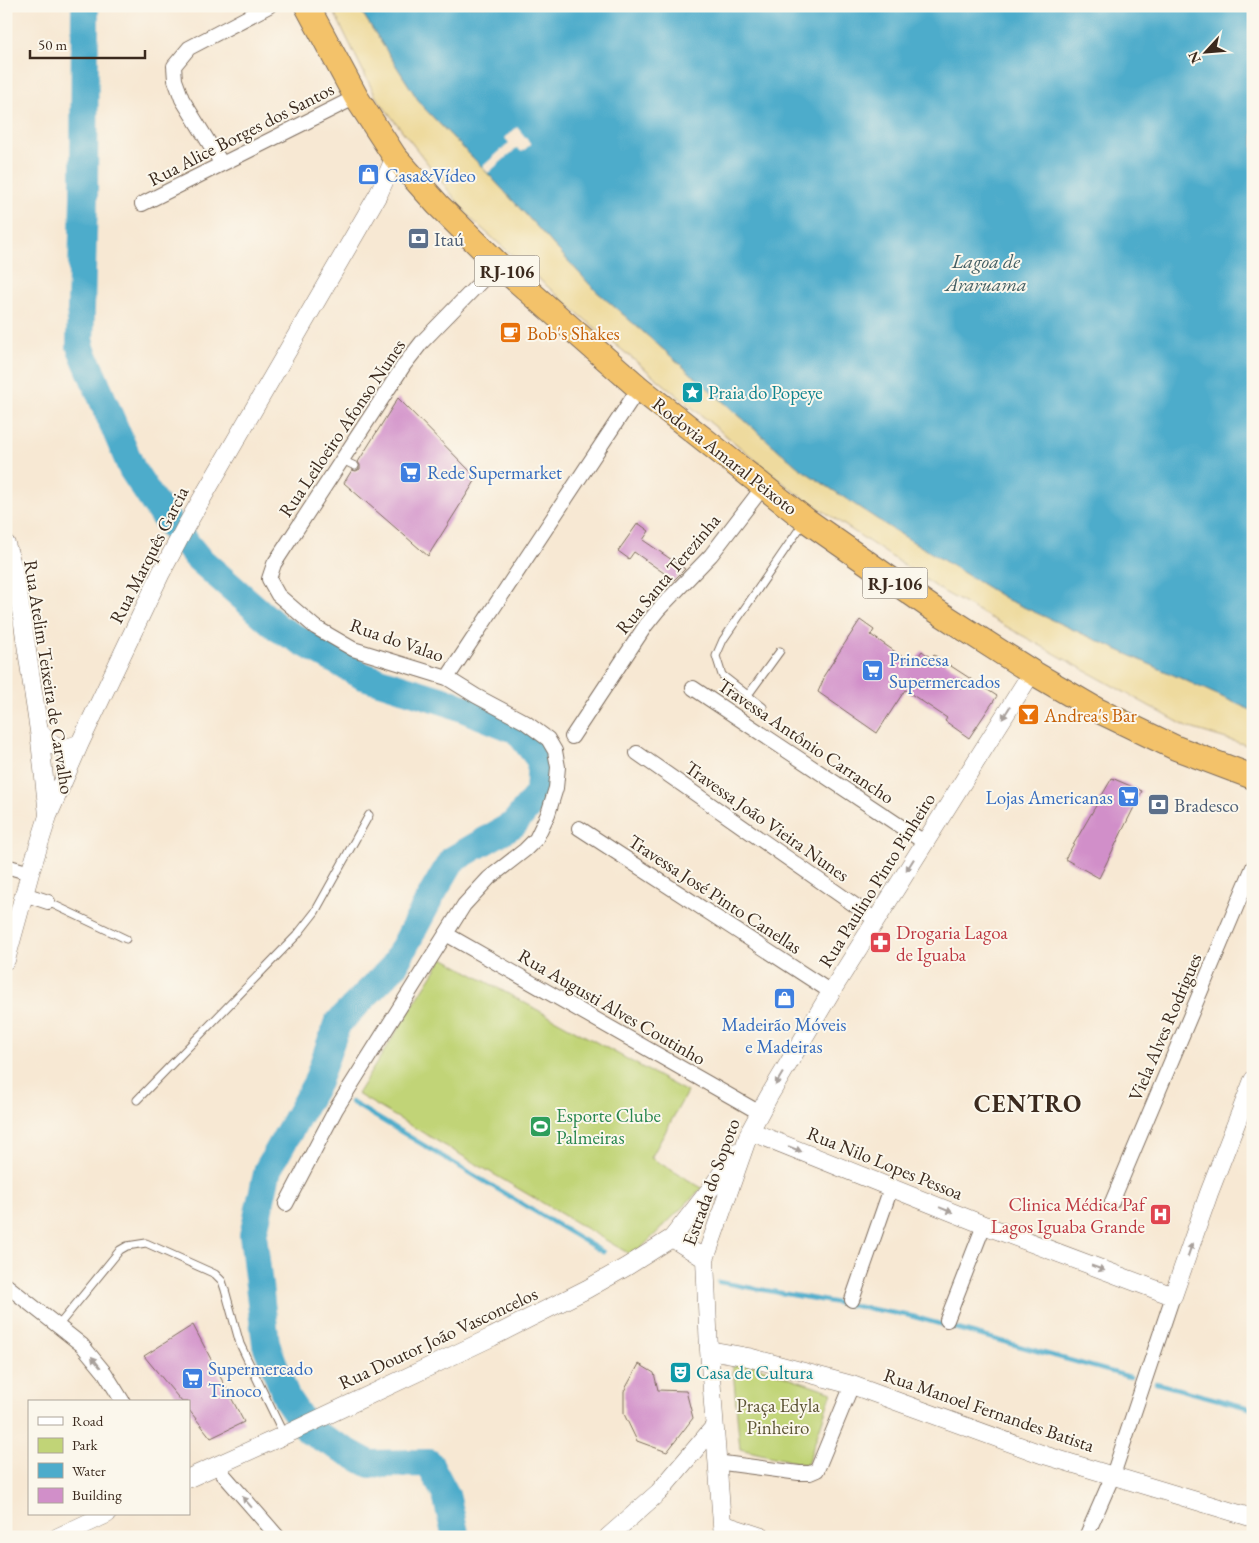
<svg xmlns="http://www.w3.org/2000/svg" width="1259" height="1543" font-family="'EB Garamond',serif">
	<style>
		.green { fill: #c1d477; stroke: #7e7f4a }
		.sand { fill: #eeda9e; stroke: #94825e }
		.water { fill: #4daccb; stroke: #446b74 }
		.pier { fill: #f7e8d3 }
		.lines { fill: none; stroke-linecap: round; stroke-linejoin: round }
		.stream { stroke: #4daccb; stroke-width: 4.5 }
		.river { stroke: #4daccb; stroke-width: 28 }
		.building { fill: #d18fc9 }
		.service-casing { stroke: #7d6c5d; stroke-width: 9 }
		.minor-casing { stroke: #7d6c5d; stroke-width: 16 }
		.tertiary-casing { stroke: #7d6c5d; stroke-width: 19 }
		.trunk-casing { stroke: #7d6c5d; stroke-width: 26 }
		.service { stroke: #fff; stroke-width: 7 }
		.minor { stroke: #fff; stroke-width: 14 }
		.tertiary { stroke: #fff; stroke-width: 18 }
		.trunk { stroke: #f3c26a; stroke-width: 24 }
		.oneway { fill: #a79f9a }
		.labels { text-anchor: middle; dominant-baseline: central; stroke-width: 4; stroke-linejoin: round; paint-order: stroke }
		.shield { fill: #fbf7ec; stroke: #75685c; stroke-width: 1 }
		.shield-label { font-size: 18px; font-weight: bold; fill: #3b2a1e }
		.street-label { font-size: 19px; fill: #3b2a1e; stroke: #fbf7ec }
		.shop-label { font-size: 19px; fill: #366cbe; stroke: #fbf7ec; text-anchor: start }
		.service-label { font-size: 19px; fill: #4e5e75; stroke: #fbf7ec; text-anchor: start }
		.food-label { font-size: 19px; fill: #c56008; stroke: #fbf7ec; text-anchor: start }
		.culture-label { font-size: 19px; fill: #0d838f; stroke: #fbf7ec; text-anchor: start }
		.health-label { font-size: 19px; fill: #be3a42; stroke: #fbf7ec; text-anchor: start }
		.leisure-label { font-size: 19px; fill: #27864d; stroke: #fbf7ec; text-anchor: start }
		.park-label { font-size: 19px; fill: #5c5434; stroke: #fbf7ec }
		.water-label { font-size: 20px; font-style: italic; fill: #425e63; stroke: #fbf7ec }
		.district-label { font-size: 24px; font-weight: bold; letter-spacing: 1px; fill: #3b2a1e; stroke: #fbf7ec }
	</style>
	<rect width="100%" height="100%" fill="#fbf7ec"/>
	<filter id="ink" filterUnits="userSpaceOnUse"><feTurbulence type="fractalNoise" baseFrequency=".02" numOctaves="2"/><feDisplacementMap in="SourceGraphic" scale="10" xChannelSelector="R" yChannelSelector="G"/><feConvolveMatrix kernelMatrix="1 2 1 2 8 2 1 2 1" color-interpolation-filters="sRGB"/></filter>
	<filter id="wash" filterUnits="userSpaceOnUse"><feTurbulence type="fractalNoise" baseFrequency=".0096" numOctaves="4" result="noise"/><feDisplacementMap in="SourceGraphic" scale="20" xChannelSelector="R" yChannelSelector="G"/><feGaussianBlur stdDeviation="1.12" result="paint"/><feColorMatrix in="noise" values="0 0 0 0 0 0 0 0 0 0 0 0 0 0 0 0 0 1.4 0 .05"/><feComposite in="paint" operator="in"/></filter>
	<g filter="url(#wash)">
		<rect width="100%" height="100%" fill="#f7e8d3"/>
		<!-- green -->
		<path class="green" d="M443 958 687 1092 651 1158 702 1188 633 1256 357 1094Z
			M732 1358 832 1392 807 1465 740 1449Z"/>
		<!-- sand -->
		<path class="sand" d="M331 6H358L422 106 482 167 594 289 798 467 889 527 1008 600 1253 711V747L1187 727 944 592 792 490 582 317 470 218 376 97Z"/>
		<!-- water -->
		<path class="water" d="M358 6H1253V711L1008 600 889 527 798 467 594 289 482 167 422 106Z"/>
		<!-- pier -->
		<path class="pier" d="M517 127 531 144 522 152 517 148 488 173 482 167 509 143 505 138Z"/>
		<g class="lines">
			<!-- stream -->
			<path class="stream" d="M317 1082 327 1087
				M351 1102 603 1252
				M719 1282 911 1316 1130 1377
				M1156 1383 1253 1409"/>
			<!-- river -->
			<path class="river" d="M85 6 84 198 80 346 132 469 161 513 198 558 278 628 363 676 450 703 517 730 541 761 539 793 514 824 452 860 431 896 394 966 337 1024 317 1082 268 1169 253 1235 266 1344 287 1399 309 1431 370 1464 429 1463 446 1495 456 1537"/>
		</g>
		<g id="blocks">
			<!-- building -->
			<path class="building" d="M398 398 477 478 428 556 344 483 352 470 356 471 360 469V465L358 462Z
				M638 523 649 531 643 540 685 569 674 580 634 552 629 559 618 551Z
				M860 620 874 630 871 635 913 664 922 651 931 658 934 655 997 696 969 738 945 721 947 718 905 690 877 733 818 692 824 678 823 677Z
				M1112 778 1142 791 1099 878 1065 859Z
				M193 1325 244 1422 211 1438 189 1410V1402H182L144 1356Z
				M639 1364 654 1373 658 1390 686 1391 693 1418 667 1452 637 1441 624 1414V1391Z"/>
		</g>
	</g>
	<g filter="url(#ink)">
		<use href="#blocks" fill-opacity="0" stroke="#7d6c5d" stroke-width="1"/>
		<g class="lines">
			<defs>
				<path id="service" d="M342 460 355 466
					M748 695 780 651
					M763 707 722 675 716 656 723 640 804 522
					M48 902 126 939
					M137 1100 297 935 315 912 369 815
					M58 1326 120 1250 127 1246 146 1243 215 1274 222 1281 225 1290 240 1344 284 1435"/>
				<path id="minor" d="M222 164 182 99 175 80 174 66 189 48 269 6
					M142 204 356 97
					M447 678 639 388
					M693 688 924 842
					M572 737 646 625 658 610 711 555 763 487
					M637 753 876 920
					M579 828 831 992
					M6 866 30 873
					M24 894 48 902
					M446 934 760 1113
					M1112 1202 1253 867
					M286 1204 336 1109 464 905 489 878 525 850 536 839 548 814 556 788 558 767 555 751 548 739 525 722 476 696 447 678 353 649 315 627 278 595 269 579 274 564 404 365 422 342 498 264
					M6 1285 82 1345 105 1373 123 1402
					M852 1300 891 1188
					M947 1320 984 1225
					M716 1462 799 1473H810L817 1470 852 1385
					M216 1466 278 1537
					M1086 1537 1113 1475 1173 1296"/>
				<path id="tertiary" d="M6 544 16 577 39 731 48 815
					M39 731C52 747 59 753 80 743
					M6 960 30 873 48 816 80 743 161 573 186 526 379 193 395 157
					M750 1131 984 1225 1173 1296 1209 1193 1253 1080
					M672 1238 705 1259
					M709 1350 748 1357 852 1385 1044 1455 1253 1518
					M189 1478 289 1433 492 1337 587 1289 626 1267 672 1238 712 1187 736 1152
					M722 1524 762 1537
					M58 1537 107 1514
					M608 1537 659 1492 714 1427
					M723 1537 709 1350 705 1259 750 1131 769 1096 831 992 1032 672"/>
				<path id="trunk" d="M307 6 356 97 395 157 438 205 498 264 639 388 806 520 932 608 1032 672 1097 710 1176 748 1253 777"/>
			</defs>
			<!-- service casing -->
			<use href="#service" class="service-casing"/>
			<!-- minor casing -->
			<use href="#minor" class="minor-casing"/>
			<!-- tertiary casing -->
			<use href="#tertiary" class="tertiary-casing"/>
			<!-- trunk casing -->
			<use href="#trunk" class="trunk-casing"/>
			<!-- service -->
			<use href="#service" class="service"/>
			<!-- minor -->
			<use href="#minor" class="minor"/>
			<!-- tertiary -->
			<use href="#tertiary" class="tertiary"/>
			<!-- trunk -->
			<use href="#trunk" class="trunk"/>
		</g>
		<!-- one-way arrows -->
		<defs><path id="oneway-solid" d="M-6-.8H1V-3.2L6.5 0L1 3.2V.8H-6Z" transform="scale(1.25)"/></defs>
		<g class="oneway">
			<use href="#oneway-solid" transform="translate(1006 713) rotate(122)"/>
			<use href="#oneway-solid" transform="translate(910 865) rotate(122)"/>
			<use href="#oneway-solid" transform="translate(779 1079) rotate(121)"/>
			<use href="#oneway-solid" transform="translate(795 1149) rotate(22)"/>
			<use href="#oneway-solid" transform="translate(946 1210) rotate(22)"/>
			<use href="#oneway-solid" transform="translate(1190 1250) rotate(-71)"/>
			<use href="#oneway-solid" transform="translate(1098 1268) rotate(21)"/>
			<use href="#oneway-solid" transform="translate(96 1362) rotate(-129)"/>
			<use href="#oneway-solid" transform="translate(247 1502) rotate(-131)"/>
		</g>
	</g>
	<!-- icons -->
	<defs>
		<symbol id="shop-square" viewBox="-11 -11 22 22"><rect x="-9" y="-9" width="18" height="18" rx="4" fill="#3f7fe0" stroke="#fbf7ec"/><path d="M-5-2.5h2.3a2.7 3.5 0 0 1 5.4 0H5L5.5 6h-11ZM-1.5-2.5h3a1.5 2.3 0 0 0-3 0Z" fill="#fff"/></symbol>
		<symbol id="bank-square" viewBox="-11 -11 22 22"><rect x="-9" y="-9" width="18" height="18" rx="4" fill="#5c6f8a" stroke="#fbf7ec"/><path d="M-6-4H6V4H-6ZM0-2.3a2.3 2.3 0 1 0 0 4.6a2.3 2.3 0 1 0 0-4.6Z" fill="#fff"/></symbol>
		<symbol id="cafe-square" viewBox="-11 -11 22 22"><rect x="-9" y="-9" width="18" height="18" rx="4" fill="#e8710a" stroke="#fbf7ec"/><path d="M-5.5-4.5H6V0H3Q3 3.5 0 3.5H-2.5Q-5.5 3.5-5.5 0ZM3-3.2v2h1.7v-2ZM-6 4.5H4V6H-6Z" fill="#fff"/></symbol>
		<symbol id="sight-square" viewBox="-11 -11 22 22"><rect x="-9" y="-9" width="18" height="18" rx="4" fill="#0f9aa8" stroke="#fbf7ec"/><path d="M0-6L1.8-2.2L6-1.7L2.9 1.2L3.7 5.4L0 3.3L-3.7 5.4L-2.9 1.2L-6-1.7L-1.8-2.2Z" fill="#fff"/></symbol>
		<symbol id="supermarket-square" viewBox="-11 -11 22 22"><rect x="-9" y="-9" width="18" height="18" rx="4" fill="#3f7fe0" stroke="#fbf7ec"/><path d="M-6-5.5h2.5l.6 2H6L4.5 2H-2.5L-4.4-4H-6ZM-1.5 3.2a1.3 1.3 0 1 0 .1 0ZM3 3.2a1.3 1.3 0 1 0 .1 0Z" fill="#fff"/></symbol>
		<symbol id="bar-square" viewBox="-11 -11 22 22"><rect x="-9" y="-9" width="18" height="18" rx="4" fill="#e8710a" stroke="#fbf7ec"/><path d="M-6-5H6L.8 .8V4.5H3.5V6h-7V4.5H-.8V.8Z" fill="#fff"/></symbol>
		<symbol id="pharmacy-square" viewBox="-11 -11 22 22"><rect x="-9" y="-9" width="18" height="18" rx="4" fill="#e0444e" stroke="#fbf7ec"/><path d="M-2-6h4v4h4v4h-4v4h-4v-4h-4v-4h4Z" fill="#fff"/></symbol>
		<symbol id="stadium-square" viewBox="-11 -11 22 22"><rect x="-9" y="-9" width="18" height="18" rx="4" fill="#2e9e5b" stroke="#fbf7ec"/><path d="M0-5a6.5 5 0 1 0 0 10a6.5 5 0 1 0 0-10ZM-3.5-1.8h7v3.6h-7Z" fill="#fff"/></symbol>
		<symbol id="hospital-square" viewBox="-11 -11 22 22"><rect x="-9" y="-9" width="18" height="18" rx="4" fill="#e0444e" stroke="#fbf7ec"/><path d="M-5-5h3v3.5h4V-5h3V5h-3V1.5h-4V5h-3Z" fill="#fff"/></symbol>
		<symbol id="theatre-square" viewBox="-11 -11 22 22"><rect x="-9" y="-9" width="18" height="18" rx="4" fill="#0f9aa8" stroke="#fbf7ec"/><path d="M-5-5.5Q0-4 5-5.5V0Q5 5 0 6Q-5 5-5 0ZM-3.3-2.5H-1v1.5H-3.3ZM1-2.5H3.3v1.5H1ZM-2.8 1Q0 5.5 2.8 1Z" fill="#fff"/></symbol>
	</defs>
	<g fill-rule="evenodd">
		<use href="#shop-square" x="356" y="162" width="25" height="25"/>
		<use href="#bank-square" x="406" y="226" width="25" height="25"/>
		<use href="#cafe-square" x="498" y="320" width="25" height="25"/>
		<use href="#sight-square" x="680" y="380" width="25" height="25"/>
		<use href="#supermarket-square" x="398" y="460" width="25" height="25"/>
		<use href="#supermarket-square" x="860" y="658" width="25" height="25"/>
		<use href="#bar-square" x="1016" y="702" width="25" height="25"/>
		<use href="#supermarket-square" x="1116" y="784" width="25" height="25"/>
		<use href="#bank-square" x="1146" y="792" width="25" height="25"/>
		<use href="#pharmacy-square" x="868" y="930" width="25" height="25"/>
		<use href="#shop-square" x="772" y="986" width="25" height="25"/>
		<use href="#stadium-square" x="528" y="1114" width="25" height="25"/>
		<use href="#hospital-square" x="1148" y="1202" width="25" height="25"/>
		<use href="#theatre-square" x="668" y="1360" width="25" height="25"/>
		<use href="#supermarket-square" x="180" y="1366" width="25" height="25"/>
	</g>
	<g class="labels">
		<!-- shield labels -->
		<g class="shield">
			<rect x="474.5" y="255.5" width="65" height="31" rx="4"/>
			<rect x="862.5" y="567.5" width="65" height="31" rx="4"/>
		</g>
		<g class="shield-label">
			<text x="507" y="271">RJ-106</text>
			<text x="895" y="583">RJ-106</text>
		</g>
		<!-- street labels -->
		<g class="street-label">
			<text transform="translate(241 134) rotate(-27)">Rua Alice Borges dos Santos</text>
			<text transform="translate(342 428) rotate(-56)">Rua Leiloeiro Afonso Nunes</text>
			<text transform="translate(725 456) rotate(38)">Rodovia Amaral Peixoto</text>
			<text transform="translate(149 555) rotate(-63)">Rua Marquês Garcia</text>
			<text transform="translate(668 574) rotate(-50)">Rua Santa Terezinha</text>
			<text transform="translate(397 640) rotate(19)">Rua do Valao</text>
			<text transform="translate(49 677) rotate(81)">Rua Atelim Teixeira de Carvalho</text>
			<text transform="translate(806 741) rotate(34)">Travessa Antônio Carrancho</text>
			<text transform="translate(767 821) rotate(35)">Travessa João Vieira Nunes</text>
			<text transform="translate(877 880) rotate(-58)">Rua Paulino Pinto Pinheiro</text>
			<text transform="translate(715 894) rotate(33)">Travessa José Pinto Canellas</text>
			<text transform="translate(612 1007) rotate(30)">Rua Augusti Alves Coutinho</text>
			<text transform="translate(1165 1027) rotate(-67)">Viela Alves Rodrigues</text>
			<text transform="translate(885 1163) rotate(22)">Rua Nilo Lopes Pessoa</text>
			<text transform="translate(711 1182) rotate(-70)">Estrada do Sopoto</text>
			<text transform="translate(438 1338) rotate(-25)">Rua Doutor João Vasconcelos</text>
			<text transform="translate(989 1410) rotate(19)">Rua Manoel Fernandes Batista</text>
		</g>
		<!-- shop labels -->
		<g class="shop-label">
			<text x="385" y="175">Casa&amp;Vídeo</text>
			<text x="427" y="472">Rede Supermarket</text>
			<text x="889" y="659">Princesa<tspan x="889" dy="22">Supermercados</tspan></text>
			<text x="1113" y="797" text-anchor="end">Lojas Americanas</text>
			<text x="784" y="1024" text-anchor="middle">Madeirão Móveis<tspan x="784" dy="22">e Madeiras</tspan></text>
			<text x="208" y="1368">Supermercado<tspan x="208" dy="22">Tinoco</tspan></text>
		</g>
		<!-- service labels -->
		<g class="service-label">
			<text x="434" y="239">Itaú</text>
			<text x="1174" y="805">Bradesco</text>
		</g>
		<!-- food labels -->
		<g class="food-label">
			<text x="527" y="333">Bob's Shakes</text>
			<text x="1044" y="715">Andrea's Bar</text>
		</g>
		<!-- culture labels -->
		<g class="culture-label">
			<text x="708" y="392">Praia do Popeye</text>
			<text x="696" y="1372">Casa de Cultura</text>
		</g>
		<!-- health labels -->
		<g class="health-label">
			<text x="896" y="932">Drogaria Lagoa<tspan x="896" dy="22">de Iguaba</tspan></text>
			<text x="1145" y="1204" text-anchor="end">Clinica Médica Paf<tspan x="1145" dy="22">Lagos Iguaba Grande</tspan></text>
		</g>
		<!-- leisure labels -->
		<g class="leisure-label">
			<text x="556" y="1115">Esporte Clube<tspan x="556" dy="22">Palmeiras</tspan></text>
		</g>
		<!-- park labels -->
		<g class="park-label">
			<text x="778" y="1405">Praça Edyla<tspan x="778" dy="22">Pinheiro</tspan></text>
		</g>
		<!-- water labels -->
		<g class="water-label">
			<text x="986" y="261">Lagoa de<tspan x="986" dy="23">Araruama</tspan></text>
		</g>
		<!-- district labels -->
		<g class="district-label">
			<text x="1028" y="1103">CENTRO</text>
		</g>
	</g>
	<!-- margin -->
	<rect width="1259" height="1543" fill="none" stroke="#fbf7ec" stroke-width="25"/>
	<!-- legend -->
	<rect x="28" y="1400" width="162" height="115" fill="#fbf7ec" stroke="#aea59a"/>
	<rect x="38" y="1417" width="25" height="8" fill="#ffffff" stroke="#aea59a"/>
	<text x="72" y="1426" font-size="15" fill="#3b2a1e">Road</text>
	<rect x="38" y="1438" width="25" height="15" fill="#c1d477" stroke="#aea59a"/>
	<text x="72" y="1450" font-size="15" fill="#3b2a1e">Park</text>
	<rect x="38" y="1463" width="25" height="15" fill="#4daccb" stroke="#aea59a"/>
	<text x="72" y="1476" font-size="15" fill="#3b2a1e">Water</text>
	<rect x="38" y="1488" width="25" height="15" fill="#d18fc9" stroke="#aea59a"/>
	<text x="72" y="1500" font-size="15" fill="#3b2a1e">Building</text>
	<!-- north arrow -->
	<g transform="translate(1206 52) rotate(244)" stroke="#fbf7ec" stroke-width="4" paint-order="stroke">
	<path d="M0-4L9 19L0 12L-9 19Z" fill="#3b2a1e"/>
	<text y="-8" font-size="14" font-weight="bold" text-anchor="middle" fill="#3b2a1e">N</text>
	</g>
	<!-- scale -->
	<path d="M30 50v8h115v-8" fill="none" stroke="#3b2a1e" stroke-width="2.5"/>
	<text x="38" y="50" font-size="15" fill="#3b2a1e" stroke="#fbf7ec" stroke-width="4" paint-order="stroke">50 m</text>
</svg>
